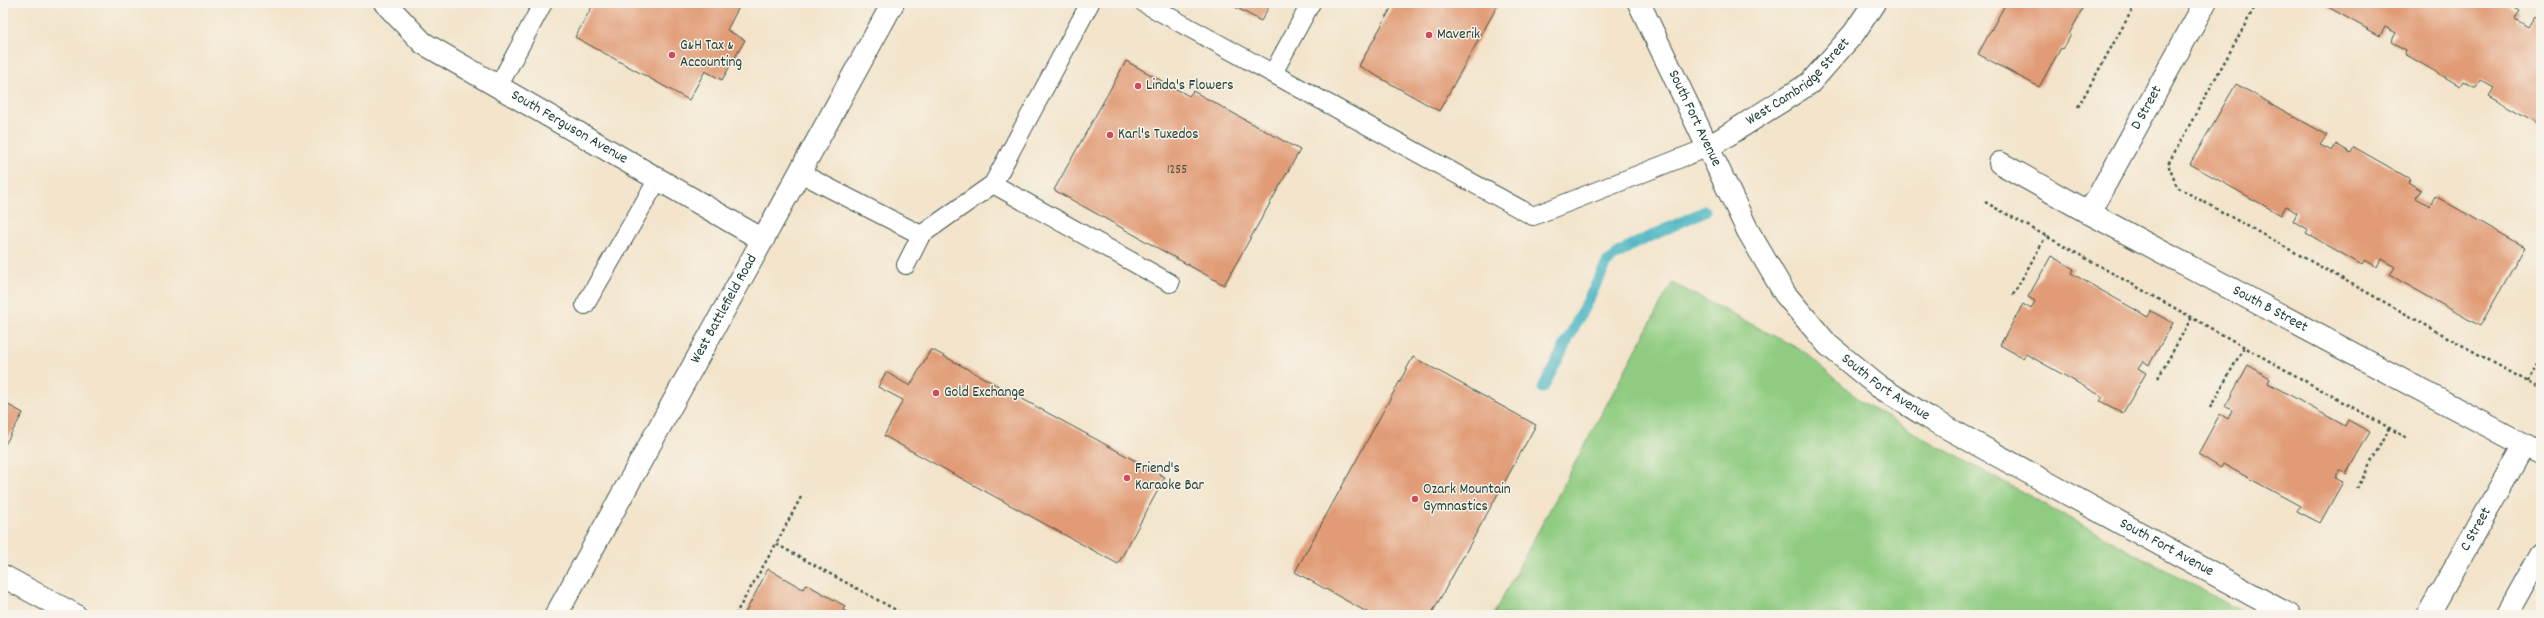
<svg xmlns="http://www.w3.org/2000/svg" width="2544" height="618" font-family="Dekko,sans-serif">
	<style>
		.green { fill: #8fcc81; stroke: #57845a }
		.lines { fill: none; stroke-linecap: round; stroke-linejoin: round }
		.stream { stroke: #45b3c1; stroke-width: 11 }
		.building { fill: #e19b76 }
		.lane-casing { stroke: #3f564b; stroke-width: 20 }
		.street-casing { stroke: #3f564b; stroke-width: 24 }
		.secondary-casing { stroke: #3f564b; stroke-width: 24 }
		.primary-casing { stroke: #3f564b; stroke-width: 24 }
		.path { stroke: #3f564b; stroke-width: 2.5; stroke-dasharray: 3 3; stroke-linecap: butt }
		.lane { stroke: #fff; stroke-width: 18 }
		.street { stroke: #fff; stroke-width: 22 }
		.secondary { stroke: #fff; stroke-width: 22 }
		.primary { stroke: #fff; stroke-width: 22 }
		.poi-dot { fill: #d1495b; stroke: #f7f3e8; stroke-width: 1.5 }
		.labels { text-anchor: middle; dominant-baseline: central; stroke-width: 3; stroke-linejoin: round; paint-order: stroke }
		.number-label { font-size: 13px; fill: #505444 }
		.poi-label { font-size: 15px; fill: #1f3d34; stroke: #f7f3e8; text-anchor: start }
		.street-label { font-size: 15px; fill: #1f3d34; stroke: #f7f3e8 }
	</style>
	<rect width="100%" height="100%" fill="#f7f3e8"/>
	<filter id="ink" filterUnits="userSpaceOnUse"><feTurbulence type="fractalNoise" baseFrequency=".025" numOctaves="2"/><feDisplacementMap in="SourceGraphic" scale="8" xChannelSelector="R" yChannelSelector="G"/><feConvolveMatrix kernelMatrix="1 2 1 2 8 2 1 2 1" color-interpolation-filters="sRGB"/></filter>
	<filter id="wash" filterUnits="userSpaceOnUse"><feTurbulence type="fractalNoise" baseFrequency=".012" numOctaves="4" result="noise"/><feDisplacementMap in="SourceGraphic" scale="16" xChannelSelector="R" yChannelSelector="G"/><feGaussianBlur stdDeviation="0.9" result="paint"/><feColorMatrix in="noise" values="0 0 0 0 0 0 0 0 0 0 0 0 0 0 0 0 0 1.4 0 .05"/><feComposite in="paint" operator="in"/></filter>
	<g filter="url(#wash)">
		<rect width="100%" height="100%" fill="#f3e4cb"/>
		<!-- green -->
		<path class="green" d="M1672 283 1805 352 1862 402 1925 439 2248 615H1493Z"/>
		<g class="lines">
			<!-- stream -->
			<path class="stream" d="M1543 388 1608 261 1630 246 1705 211"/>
		</g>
		<g id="blocks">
			<!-- building -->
			<path class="building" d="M594 3 606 7 608 3H741L727 30 745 40 722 80 705 71 689 100 575 37Z
				M1228 3H1271L1261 21Z
				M1394 3H1499L1439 111 1359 66Z
				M2006 3H2086L2069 34 2071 35 2063 49 2061 48 2039 87 1978 54Z
				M2321 3H2506L2520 11 2515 19 2528 27 2534 17 2541 21V125L2489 96 2494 88 2480 80 2476 88 2463 81 2460 86 2405 54 2406 50 2391 42 2396 33 2385 27 2380 36Z
				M1126 61 1189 96 1193 91 1300 150 1224 285 1054 190Z
				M2236 84 2327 135 2320 145 2332 151 2336 144 2351 153 2354 147 2410 179 2408 182 2421 190 2416 198 2430 206 2435 196 2525 247 2480 326 2390 275 2395 267 2381 259 2377 267 2365 260 2362 265 2306 233 2308 230 2293 221 2297 213 2286 206 2281 215 2190 164Z
				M2051 256 2074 269 2071 273 2148 317 2151 311 2173 323 2149 365 2143 361 2138 368 2146 373 2123 413 2100 401 2103 397 2026 354 2023 358 2000 345 2023 304 2031 309 2035 301 2028 297Z
				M931 349 1165 477 1118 564 884 436 903 400 878 387 886 372 910 386Z
				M1413 357 1536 425 1431 615H1372L1295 572Z
				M2248 365 2270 378 2268 383 2345 426 2348 420 2370 432 2346 474 2340 470 2335 478 2343 482 2320 523 2297 511 2300 506 2223 464 2221 468 2198 454 2220 414 2228 419 2232 410 2225 407Z
				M3 402 23 413 3 448Z
				M768 569 803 589 806 584 845 606 843 610 853 615H744Z"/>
		</g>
	</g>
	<g filter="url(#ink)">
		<use href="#blocks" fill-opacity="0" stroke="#3f564b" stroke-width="1"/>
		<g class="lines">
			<defs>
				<path id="lane" d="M1090 3 993 184 1170 283
					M1144 3 1533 216 1709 147
					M1273 73 1311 3
					M498 87 543 3
					M800 173 921 235
					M906 265 921 235 993 184
					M585 305 658 179"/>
				<g id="street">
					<path id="s1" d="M385 3 423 43 763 240"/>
					<path id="s2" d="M1709 147 1810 83 1854 33 1874 3"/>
					<path id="s3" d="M2000 163 2089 213 2541 454"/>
					<path id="s4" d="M2089 213 2205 3"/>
					<path d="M3 576 75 615"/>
					<path id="s5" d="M2428 615 2524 445"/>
					<path d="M2507 615 2541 554"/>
				</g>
				<g id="secondary">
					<path id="s6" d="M1639 3 1748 231 1785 294 1828 345 1878 386 1929 418 2289 615"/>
				</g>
				<g id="primary">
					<path id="s7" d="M556 615 893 3"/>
				</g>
			</defs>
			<!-- lane casing -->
			<use href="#lane" class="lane-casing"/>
			<!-- street casing -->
			<use href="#street" class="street-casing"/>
			<!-- secondary casing -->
			<use href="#secondary" class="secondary-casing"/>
			<!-- primary casing -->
			<use href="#primary" class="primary-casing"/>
			<!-- path -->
			<path class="path" d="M2257 3 2168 164 2177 187 2541 389
				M2078 107 2136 3
				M1985 202 2409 439
				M2013 295 2046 236
				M2158 378 2192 317
				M2528 382 2541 359
				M2210 408 2244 347
				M2357 489 2389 428
				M801 497 776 544 905 615
				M735 615 776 544"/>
			<!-- lane -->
			<use href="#lane" class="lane"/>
			<!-- street -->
			<use href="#street" class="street"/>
			<!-- secondary -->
			<use href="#secondary" class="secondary"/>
			<!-- primary -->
			<use href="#primary" class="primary"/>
		</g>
	</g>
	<!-- markers -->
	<g class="poi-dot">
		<circle cx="1429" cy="35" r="4"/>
		<circle cx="672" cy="55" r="4"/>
		<circle cx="1138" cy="86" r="4"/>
		<circle cx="1110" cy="135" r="4"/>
		<circle cx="936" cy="393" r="4"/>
		<circle cx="1127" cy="478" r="4"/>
		<circle cx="1415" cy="499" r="4"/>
	</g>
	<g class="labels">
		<!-- number labels -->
		<g class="number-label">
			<text x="1177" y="170">1255</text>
		</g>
		<!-- poi labels -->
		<g class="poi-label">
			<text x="1437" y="35">Maverik</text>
			<text x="680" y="46">G&amp;H Tax &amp;<tspan x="680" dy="17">Accounting</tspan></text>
			<text x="1146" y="86">Linda's Flowers</text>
			<text x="1118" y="135">Karl's Tuxedos</text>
			<text x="944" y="393">Gold Exchange</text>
			<text x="1135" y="469">Friend's<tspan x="1135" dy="17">Karaoke Bar</tspan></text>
			<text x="1423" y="490">Ozark Mountain<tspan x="1423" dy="17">Gymnastics</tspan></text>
		</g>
		<!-- street labels -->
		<g class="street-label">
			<text stroke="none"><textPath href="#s2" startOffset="111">West Cambridge Street</textPath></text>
			<text stroke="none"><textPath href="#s4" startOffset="120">D Street</textPath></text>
			<text stroke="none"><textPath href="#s6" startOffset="128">South Fort Avenue</textPath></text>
			<text stroke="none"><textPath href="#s1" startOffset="224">South Ferguson Avenue</textPath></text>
			<text stroke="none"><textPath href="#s7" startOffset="349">West Battlefield Road</textPath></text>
			<text stroke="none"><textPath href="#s3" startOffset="307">South B Street</textPath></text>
			<text stroke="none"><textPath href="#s6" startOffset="464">South Fort Avenue</textPath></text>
			<text stroke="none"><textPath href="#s5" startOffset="98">C Street</textPath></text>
			<text stroke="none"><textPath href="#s6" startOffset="788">South Fort Avenue</textPath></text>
		</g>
	</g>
	<!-- margin -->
	<rect width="2544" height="618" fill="none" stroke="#f7f3e8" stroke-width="16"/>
</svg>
